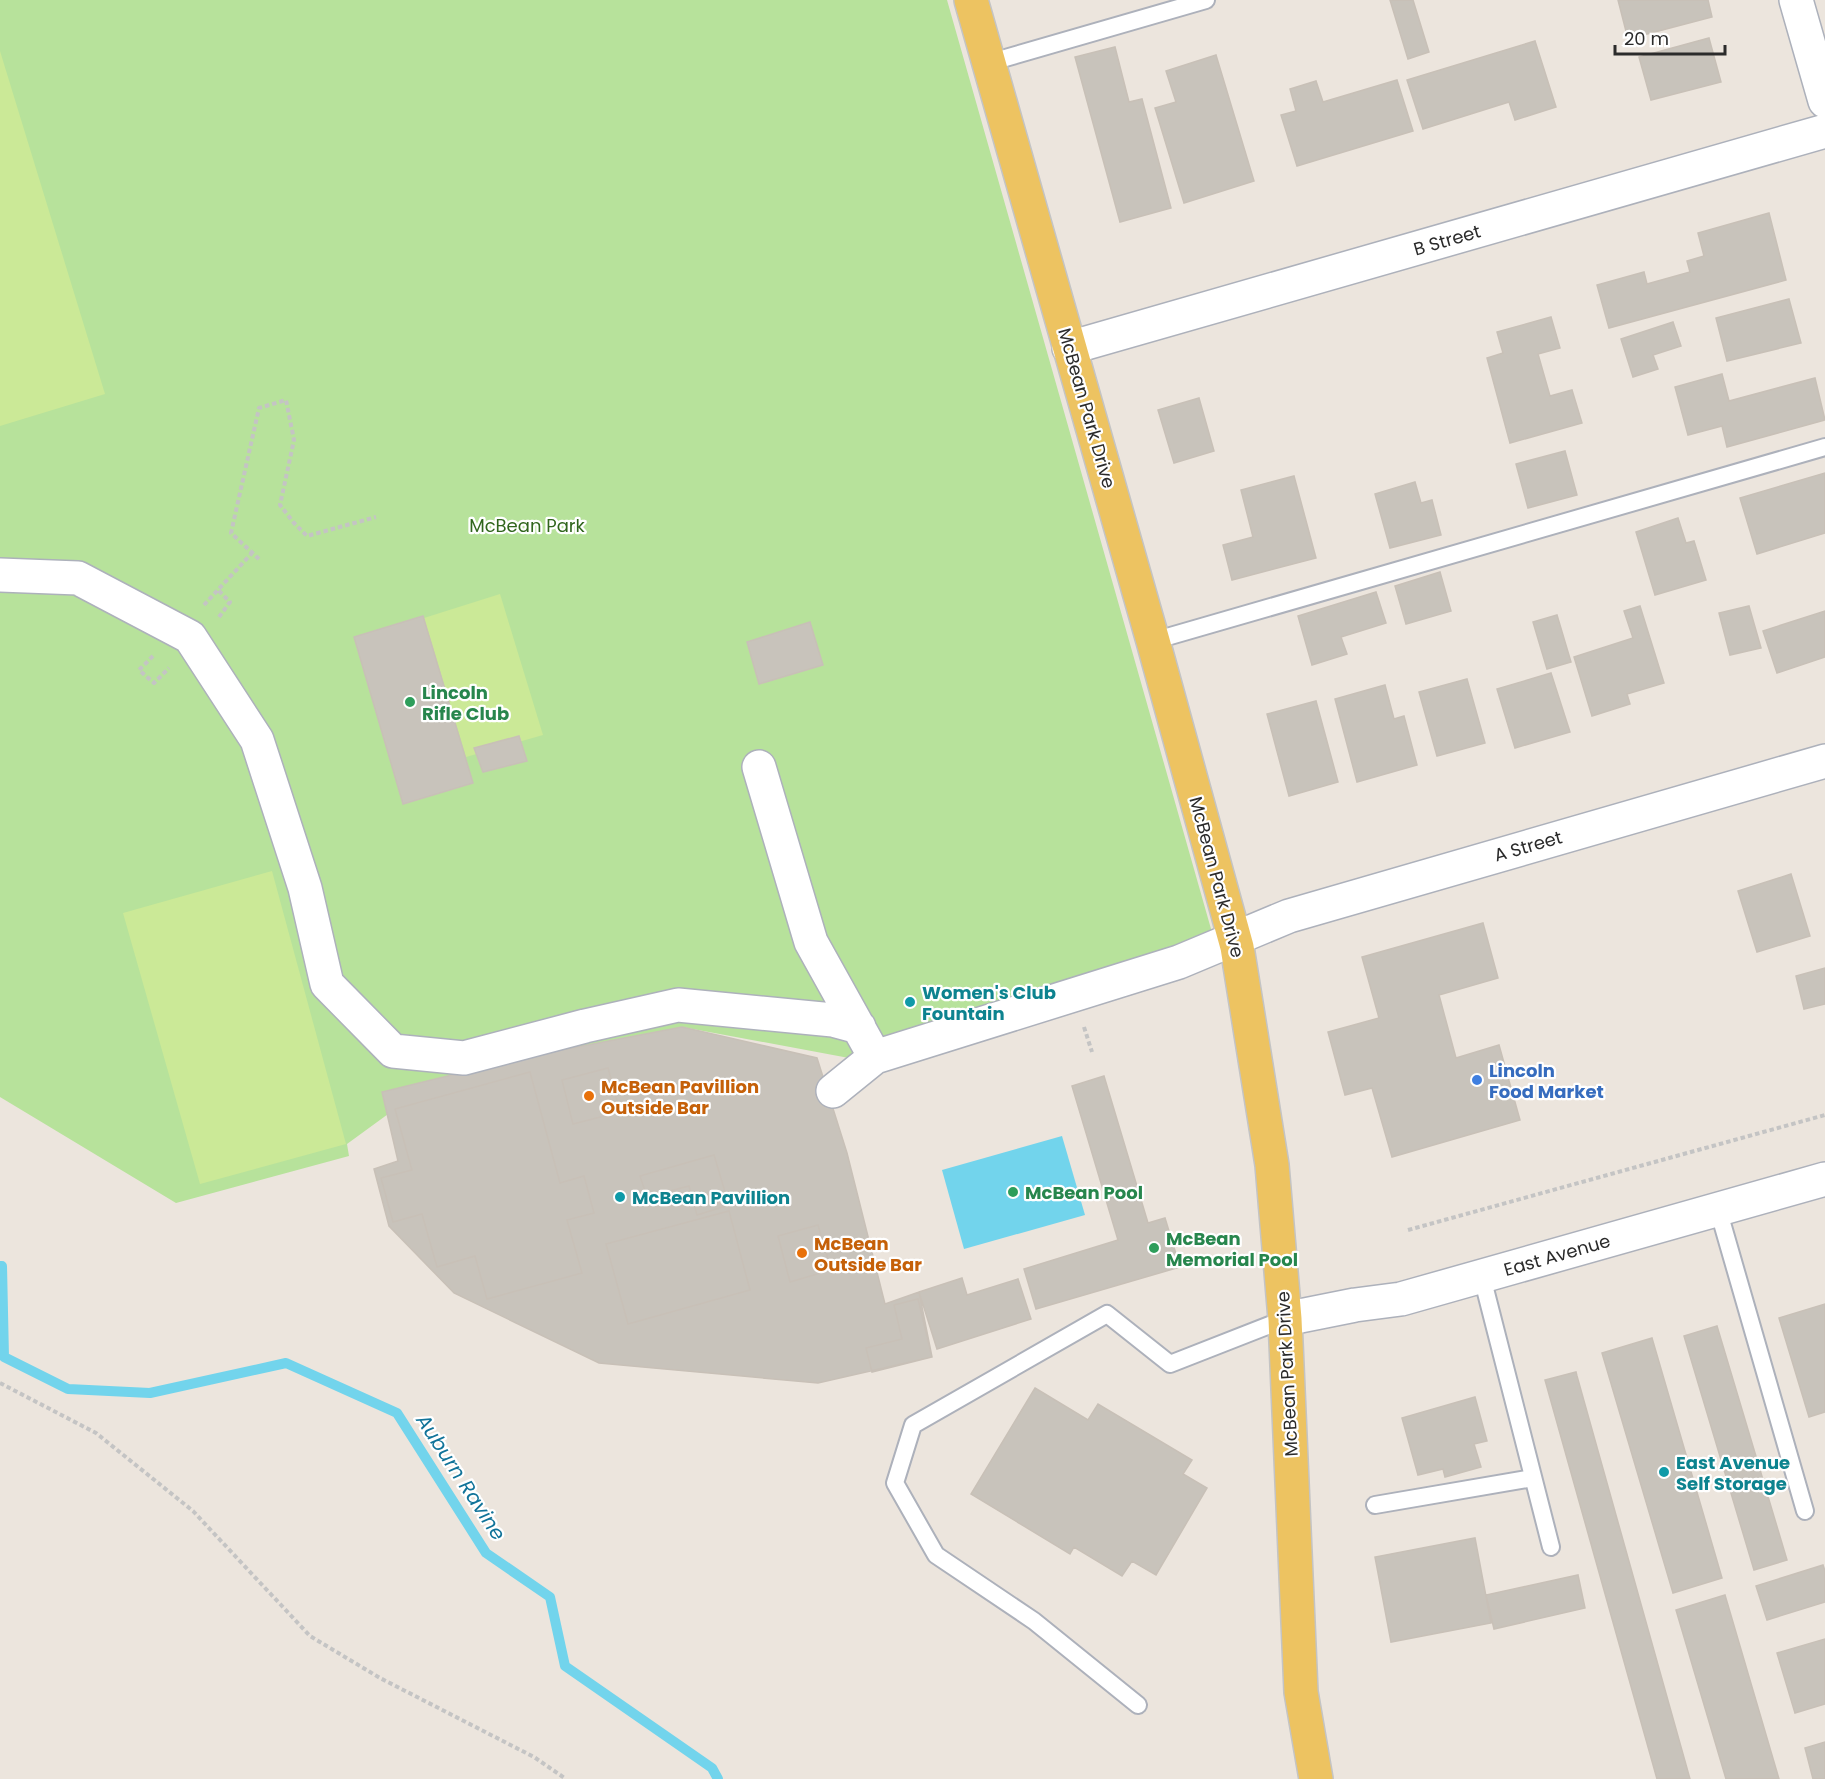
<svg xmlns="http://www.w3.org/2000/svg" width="1825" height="1779" font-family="Poppins,sans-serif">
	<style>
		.green { fill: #b7e29b }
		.pitch { fill: #cbe997 }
		.water { fill: #72d4ec }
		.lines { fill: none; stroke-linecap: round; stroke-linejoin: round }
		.stream { stroke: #72d4ec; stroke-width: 10 }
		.building { fill: #c8c3bb; stroke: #c8c0b7; stroke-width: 1.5 }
		.service-casing { stroke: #adb1bb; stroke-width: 20 }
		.minor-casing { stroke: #adb1bb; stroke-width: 36 }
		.tertiary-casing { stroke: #adb1bb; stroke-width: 36 }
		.primary-casing { stroke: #c4c4c4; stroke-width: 36 }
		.path { stroke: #c4c4c4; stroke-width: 4; stroke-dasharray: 4.5 3; stroke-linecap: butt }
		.service { stroke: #fff; stroke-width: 16 }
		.minor { stroke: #fff; stroke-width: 33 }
		.tertiary { stroke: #fff; stroke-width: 33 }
		.primary { stroke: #edc361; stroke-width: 33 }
		.leisure-dot { fill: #2e9e5b; stroke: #fff; stroke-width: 2 }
		.culture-dot { fill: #0f9aa8; stroke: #fff; stroke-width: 2 }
		.shop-dot { fill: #3f7fe0; stroke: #fff; stroke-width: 2 }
		.food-dot { fill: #e8710a; stroke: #fff; stroke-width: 2 }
		.labels { text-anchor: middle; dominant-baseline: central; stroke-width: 4.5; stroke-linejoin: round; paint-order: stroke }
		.street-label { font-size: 18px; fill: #2b2b2b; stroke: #fff }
		.park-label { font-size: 18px; fill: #30661c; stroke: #fff }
		.leisure-label { font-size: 18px; font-weight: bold; fill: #27864d; stroke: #fff; text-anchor: start }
		.culture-label { font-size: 18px; font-weight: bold; fill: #0d838f; stroke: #fff; text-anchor: start }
		.shop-label { font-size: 18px; font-weight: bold; fill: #366cbe; stroke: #fff; text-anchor: start }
		.food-label { font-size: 18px; font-weight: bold; fill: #c56008; stroke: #fff; text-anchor: start }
		.water-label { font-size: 20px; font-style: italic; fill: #107399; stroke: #fff }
	</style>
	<rect width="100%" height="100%" fill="#ece5dd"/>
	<!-- green -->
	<path class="green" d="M0 0H947L1217 950 865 1061 682 1027 395 1109 347 1144 349 1156 176 1203 0 1097Z"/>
	<!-- pitch -->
	<path class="pitch" d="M0 51 105 394 0 426Z
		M500 594 543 735 466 757 424 618Z
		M272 871 346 1144 200 1184 123 913Z"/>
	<!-- water -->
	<path class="water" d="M1062 1136 1085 1215 964 1249 942 1170Z"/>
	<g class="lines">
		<!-- stream -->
		<path class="stream" d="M0 1266H2L4 1357 68 1389 150 1393 286 1363 397 1413 486 1553 550 1597 565 1666 712 1768 718 1779"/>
	</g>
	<!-- building -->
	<path class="building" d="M1390 0H1413L1429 52 1408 59Z
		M1618 0H1708L1712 17 1628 39Z
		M1709 38 1721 82 1651 100 1639 57Z
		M1535 41 1556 107 1515 120 1509 102 1423 129 1407 80Z
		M1115 47 1129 102 1142 99 1171 208 1120 222 1075 57Z
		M1216 55 1254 181 1184 203 1155 108 1176 102 1166 71Z
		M1397 80 1413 131 1297 166 1281 115 1296 111 1290 89 1316 81 1323 102Z
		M1769 213 1786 280 1609 328 1597 285 1644 272 1647 284 1690 272 1687 261 1704 256 1698 233Z
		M1789 299 1801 343 1727 361 1716 318Z
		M1551 317 1560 348 1538 354 1550 396 1572 390 1582 423 1510 443 1487 358 1503 353 1497 332Z
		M1673 322 1681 346 1653 355 1658 369 1633 377 1621 339Z
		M1722 374 1729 401 1815 378 1825 420 1727 447 1722 426 1688 435 1675 387Z
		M1199 398 1214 451 1174 463 1158 410Z
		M1565 451 1577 495 1528 508 1516 464Z
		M1825 473V533L1757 554 1740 498Z
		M1294 476 1316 558 1232 580 1223 545 1253 537 1241 490Z
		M1415 482 1421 503 1432 500 1441 535 1390 548 1375 494Z
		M1678 518 1686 543 1694 541 1706 580 1655 595 1636 532Z
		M1440 572 1451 611 1406 624 1395 586Z
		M1376 592 1386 623 1341 637 1347 654 1312 665 1298 616Z
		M1640 606 1664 683 1627 694 1630 704 1592 716 1574 657 1633 638 1624 611Z
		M1749 606 1761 648 1730 655 1719 613Z
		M1825 611V657L1777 673 1763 631Z
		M1557 615 1571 662 1547 669 1533 622Z
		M423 616 473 783 403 804 354 637Z
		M810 622 823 665 759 684 747 642Z
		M1551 673 1570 732 1515 748 1497 689Z
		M1467 679 1485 743 1437 756 1419 692Z
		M1385 685 1394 719 1404 716 1417 765 1357 782 1335 699Z
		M1316 701 1338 782 1289 796 1267 714Z
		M519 736 527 761 483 772 474 748Z
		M1791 874 1810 936 1757 952 1738 891Z
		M1483 923 1498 978 1439 995 1456 1058 1499 1045 1520 1120 1392 1157 1372 1088 1345 1095 1328 1032 1379 1018 1362 957Z
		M1825 968V1004L1804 1009 1796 976Z
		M682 1027 817 1058 847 1153 885 1304 919 1292 932 1357 818 1383 599 1363 454 1293 389 1226 374 1169 398 1161 382 1092 525 1057Z
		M608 1068 620 1112 573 1124 562 1080Z
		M530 1072 560 1183 584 1176 594 1213 567 1220 582 1273 487 1299 475 1256 437 1267 422 1214 393 1222 381 1178 412 1170 395 1109Z
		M1104 1076 1148 1223 1165 1218 1180 1267 1036 1309 1024 1269 1118 1240 1072 1086Z
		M714 1155 729 1205 697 1215 689 1186 647 1197 640 1176Z
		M729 1211 750 1290 628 1324 606 1244Z
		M818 1225 831 1270 790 1282 778 1236Z
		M962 1278 967 1295 1018 1279 1031 1319 937 1349 919 1292Z
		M918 1299 932 1357 872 1372 866 1348 902 1339 894 1305Z
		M1825 1304V1412L1809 1417 1779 1318Z
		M1717 1326 1787 1560 1754 1570 1684 1336Z
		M1652 1338 1722 1578 1673 1593 1602 1353Z
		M1576 1372 1577 1376 1690 1779H1657L1545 1380Z
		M1035 1388 1088 1420 1098 1404 1192 1460 1183 1474 1207 1488 1156 1575 1132 1561 1122 1576 1074 1547 1070 1554 971 1494Z
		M1475 1397 1487 1441 1474 1444 1481 1467 1445 1477 1443 1469 1418 1475 1402 1418Z
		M1475 1538 1491 1623 1391 1642 1375 1557Z
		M1823 1565 1825 1571V1602L1767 1620 1756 1586Z
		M1578 1575 1585 1608 1494 1629 1486 1595Z
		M1725 1595 1779 1779H1726L1676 1610Z
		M1825 1639V1704L1795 1713 1777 1653Z
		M1825 1742V1779H1813L1805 1748Z"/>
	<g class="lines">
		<defs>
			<path id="service" d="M988 63 1206 0
				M1153 641 1825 447
				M1718 1209 1805 1511
				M1482 1277 1551 1547
				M1375 1505 1533 1478
				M1138 1705 1034 1621 936 1555 895 1483 913 1425 1107 1314 1170 1364 1285 1319"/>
			<path id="minor" d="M1796 0 1825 101
				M1069 348 1825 131
				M0 575 78 578 190 637 257 740 305 888 327 984 393 1051 464 1058 585 1026 678 1005 833 1020 859 1027
				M759 767 811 942 875 1057 1179 962 1289 916 1825 761
				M833 1091 875 1057"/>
			<path id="tertiary" d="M1285 1319 1355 1305 1401 1299 1825 1179"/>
			<path id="primary" d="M971 0 1153 641 1237 947 1272 1165 1285 1319 1301 1692 1316 1779"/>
		</defs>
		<!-- service casing -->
		<use href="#service" class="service-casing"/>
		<!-- minor casing -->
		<use href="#minor" class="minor-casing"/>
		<!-- tertiary casing -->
		<use href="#tertiary" class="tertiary-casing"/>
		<!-- primary casing -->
		<use href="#primary" class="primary-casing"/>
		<!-- path -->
		<path class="path" d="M259 559 231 533 259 408 286 400 294 440 280 505 294 523 307 536 376 517
			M204 605 252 553
			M219 617 230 602 218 590 219 589
			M153 656 139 670 154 683 169 668
			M1084 1027 1092 1052
			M1408 1230 1825 1115
			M0 1383 96 1433 193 1511 310 1636 380 1678 534 1757 566 1779"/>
		<!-- service -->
		<use href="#service" class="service"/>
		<!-- minor -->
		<use href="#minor" class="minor"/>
		<!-- tertiary -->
		<use href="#tertiary" class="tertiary"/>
		<!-- primary -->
		<use href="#primary" class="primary"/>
	</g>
	<!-- markers -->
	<g class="leisure-dot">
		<circle cx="410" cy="702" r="6"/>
		<circle cx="1013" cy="1192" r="6"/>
		<circle cx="1154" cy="1248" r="6"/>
	</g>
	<g class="culture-dot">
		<circle cx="910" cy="1002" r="6"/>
		<circle cx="620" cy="1197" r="6"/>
		<circle cx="1664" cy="1472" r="6"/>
	</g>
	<circle class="shop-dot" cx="1477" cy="1080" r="6"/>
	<g class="food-dot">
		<circle cx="589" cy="1096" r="6"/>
		<circle cx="802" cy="1253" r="6"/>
	</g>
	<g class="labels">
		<!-- street labels -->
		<g class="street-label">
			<text transform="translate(1447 240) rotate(-16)">B Street</text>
			<text transform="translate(1087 408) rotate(74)">McBean Park Drive</text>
			<text transform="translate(1528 846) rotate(-16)">A Street</text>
			<text transform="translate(1217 877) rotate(75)">McBean Park Drive</text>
			<text transform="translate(1557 1255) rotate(-16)">East Avenue</text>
			<text transform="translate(1287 1374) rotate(-93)">McBean Park Drive</text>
		</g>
		<!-- park labels -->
		<g class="park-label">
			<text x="527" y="525">McBean Park</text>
		</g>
		<!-- leisure labels -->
		<g class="leisure-label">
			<text x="422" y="692">Lincoln<tspan x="422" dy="21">Rifle Club</tspan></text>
			<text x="1025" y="1192">McBean Pool</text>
			<text x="1166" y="1238">McBean<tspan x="1166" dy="21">Memorial Pool</tspan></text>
		</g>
		<!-- culture labels -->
		<g class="culture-label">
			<text x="922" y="992">Women's Club<tspan x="922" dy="21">Fountain</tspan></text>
			<text x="632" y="1197">McBean Pavillion</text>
			<text x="1676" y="1462">East Avenue<tspan x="1676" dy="21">Self Storage</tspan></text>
		</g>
		<!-- shop labels -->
		<g class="shop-label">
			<text x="1489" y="1070">Lincoln<tspan x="1489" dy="21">Food Market</tspan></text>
		</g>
		<!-- food labels -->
		<g class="food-label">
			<text x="601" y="1086">McBean Pavillion<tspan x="601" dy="21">Outside Bar</tspan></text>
			<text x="814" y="1243">McBean<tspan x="814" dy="21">Outside Bar</tspan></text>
		</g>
		<!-- water labels -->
		<g class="water-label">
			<text transform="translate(461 1477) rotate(57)">Auburn Ravine</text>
		</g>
	</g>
	<!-- scale -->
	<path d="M1615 45v9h110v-9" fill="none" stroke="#2b2b2b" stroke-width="3"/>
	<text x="1624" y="45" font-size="18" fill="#2b2b2b" stroke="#ffffff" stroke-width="4.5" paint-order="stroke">20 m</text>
</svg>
